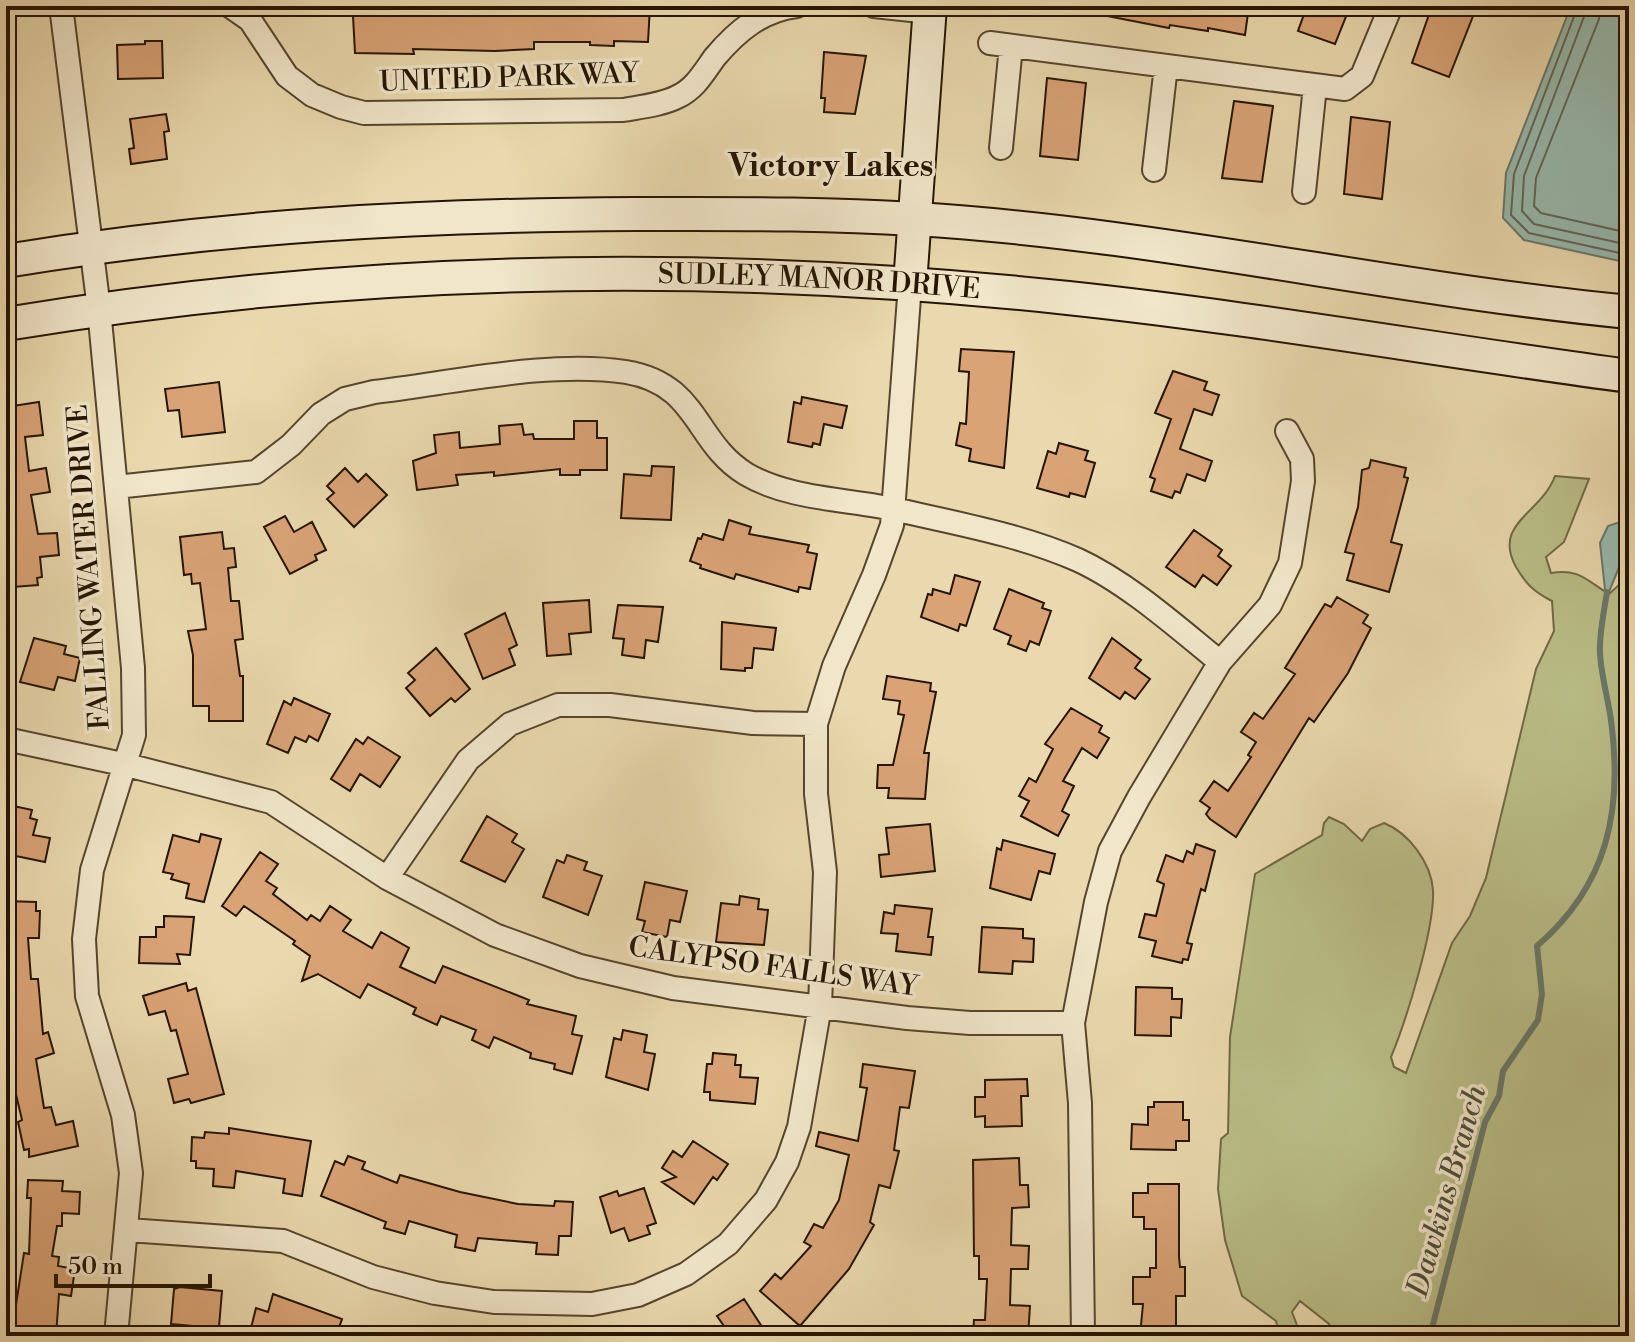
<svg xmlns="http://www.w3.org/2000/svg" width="1635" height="1342" font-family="'Libre Bodoni',serif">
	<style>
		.green { fill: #babe88; stroke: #706944; stroke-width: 2 }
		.water { fill: #98baaf; stroke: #6a7869; stroke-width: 2 }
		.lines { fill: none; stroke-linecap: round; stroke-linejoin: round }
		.shore { stroke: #5e6758; stroke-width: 2 }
		.stream { stroke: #6a7869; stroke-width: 6 }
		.building { fill: #d9a376; stroke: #251400; stroke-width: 2 }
		.street-casing { stroke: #56452c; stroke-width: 26 }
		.secondary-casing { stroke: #251400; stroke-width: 36 }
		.street { stroke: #f1e6ca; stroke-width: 22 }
		.secondary { stroke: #f1e6ca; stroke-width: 32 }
		.labels { text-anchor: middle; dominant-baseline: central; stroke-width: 7; stroke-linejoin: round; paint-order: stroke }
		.street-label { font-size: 28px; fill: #251400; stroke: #f1e6ca }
		.water-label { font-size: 30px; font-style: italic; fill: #4d4e3d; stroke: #f1e6ca }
		.quarter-label { font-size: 32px; font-weight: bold; fill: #251400; stroke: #f1e6ca }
	</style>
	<rect width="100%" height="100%" fill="#ead9ae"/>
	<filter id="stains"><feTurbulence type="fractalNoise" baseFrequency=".0025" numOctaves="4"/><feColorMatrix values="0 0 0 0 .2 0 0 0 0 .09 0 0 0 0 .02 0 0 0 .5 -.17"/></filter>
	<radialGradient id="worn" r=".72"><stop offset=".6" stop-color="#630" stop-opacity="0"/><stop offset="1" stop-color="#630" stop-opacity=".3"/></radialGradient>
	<!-- green -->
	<path class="green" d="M1555 476 1589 479 1564 542 1546 557 1551 573C1579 568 1587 581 1609 594L1619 585 1629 564V1336H1336L1329 1324 1300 1301 1292 1312 1301 1336H1280L1276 1321 1242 1296 1225 1240 1218 1189 1221 1139 1228 1133 1230 1037 1255 874 1322 835 1324 823 1329 817 1344 824 1362 841 1370 829 1384 823C1409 833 1431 863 1433 890 1435 928 1406 1021 1391 1057L1394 1067 1406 1073 1452 943 1470 916 1486 878 1536 669 1554 631 1552 601C1534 592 1526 584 1516 567 1492 523 1541 514 1555 476Z"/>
	<!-- water -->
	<path class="water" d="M1571 6H1629V263L1524 240 1503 218 1506 173Z
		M1629 506V543L1606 599 1600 543 1608 526 1620 522Z"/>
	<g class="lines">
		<!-- shore -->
		<path class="shore" d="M1578 6 1514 174 1511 215 1529 233 1629 255
			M1588 6 1524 176 1522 211 1534 224 1629 245
			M1600 6 1599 19 1536 178 1534 206 1541 213 1629 233"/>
		<!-- stream -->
		<path class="stream" d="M1430 1336 1485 1122 1499 1096 1503 1071 1538 1020 1542 994 1537 946C1608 885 1623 810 1611 720 1608 698 1601 675 1600 653 1599 634 1604 612 1607 592"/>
	</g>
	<!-- building -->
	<path class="building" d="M447 6H464V10H475V13L650 6 648 42 614 41V46L590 45V42H534V49L495 51 413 49 414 54 355 53 353 16H364L363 8 382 7V14L447 12Z
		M1108 6H1249L1245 35 1208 28V31L1170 25 1169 28 1107 16Z
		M1307 6H1344L1342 12 1347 14 1335 44 1298 31Z
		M1432 6H1477L1449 77 1412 63Z
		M145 41H162L163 78 118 79 117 45 145 44Z
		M824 52 866 56 855 114 824 112 825 98H821Z
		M1047 78 1086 83 1078 160 1040 156Z
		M1234 101 1273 106 1262 182 1222 178Z
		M166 114 169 131 164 132 167 159 131 164 129 149 134 148 130 119Z
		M1351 117 1390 122 1382 199 1344 194Z
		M961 349 1014 352 1004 468 969 461 971 449 956 445 960 423 966 424 969 372 959 371Z
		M1173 371 1207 382 1204 390 1219 395 1212 415 1194 409 1180 449 1212 461 1205 481 1187 474 1180 493 1175 491 1172 498 1151 491 1155 479 1150 477 1171 419 1155 413Z
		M219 382 225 432 182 437 179 410 168 411 165 389Z
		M802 397 847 406 842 428 824 424 820 445 813 443 812 447 788 442 794 402 801 404Z
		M39 402 43 435 25 437 29 471 46 468 50 492 31 495 38 534 57 533 59 555 40 557 42 577 37 578 38 585 13 587 12 575H6V407Z
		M574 421H597V438H607V470H580V475H560V469L494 476V472L456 475 458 485 417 490 413 461 436 453 434 435 459 432 460 448 500 444 499 426 522 424 524 435 533 434 534 439H574Z
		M1059 443 1088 451 1085 460 1095 463 1085 497 1070 493 1069 497 1037 488 1048 451 1056 454Z
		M1371 460 1406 468 1404 477 1408 478 1391 542 1402 545 1389 592 1347 580 1354 554 1345 552 1358 507 1362 470 1369 468Z
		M652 466 674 467 671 520 621 518 624 474 651 476Z
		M345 468 358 482 366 474 387 495 354 527 327 499 334 493 327 486Z
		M285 516 294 532 312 522 326 550 315 555 317 560 290 574 264 527Z
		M729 520 751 527 749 534 809 545 807 552 817 554 810 589 799 587 798 592 736 574 734 579 700 568 701 565 690 561 698 538 701 539 703 534 723 540Z
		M1194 530 1222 550 1218 556 1231 566 1217 585 1203 575 1195 587 1166 567Z
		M222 532 224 549 234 548 236 567 228 568 231 601H239L243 639 235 640 240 676H243V721H209V706H193V655L188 631 206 629 200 583 192 584 191 574 184 575 180 537Z
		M955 575 980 582 966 626 960 624 958 631 921 617 928 594 932 595 933 589 950 594Z
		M1009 589 1044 603 1042 608 1051 611 1039 645 1030 641 1026 651 1008 644 1011 636 994 629Z
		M1337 597 1368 615 1363 623 1371 628 1348 673 1314 722 1309 718 1236 837 1210 819 1206 814 1210 808 1200 801 1214 781 1228 791 1251 757 1248 755 1256 742 1241 732 1254 713 1263 719 1295 674 1285 668 1325 604 1331 607Z
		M589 600 591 632 569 634 571 654 547 656 543 603Z
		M618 605 663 607 658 642 646 640 644 658 622 655 624 639 613 638Z
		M505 613 517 645 509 649 515 665 483 679 465 634Z
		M722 622 776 628 773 650 754 648 752 668H745V671L721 669Z
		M34 638 66 646 64 654 80 658 75 681 58 677 54 690 20 682Z
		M1112 638 1141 660 1135 668 1150 679 1135 699 1125 692 1120 699 1089 678Z
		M436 648 470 689 455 702 451 698 430 716 406 688 415 680 408 673Z
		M887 676 931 683 930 691 936 692 924 753H929L925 799 888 798 889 788H877L878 765H893L904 715 898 714 900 701 883 699Z
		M294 698 330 714 318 741 309 736 306 742 295 737 288 753 267 744 284 701 291 705Z
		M1071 708 1102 726 1099 732 1109 738 1097 758 1082 748 1063 781 1074 786 1062 811 1069 815 1058 836 1021 816 1029 801 1019 796 1029 778 1036 782 1053 749 1045 744Z
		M368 737 400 757 380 787 360 774 350 791 331 779 356 739 363 744Z
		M9 805 32 810 30 818 37 820 33 835 50 838 45 862 6 854Z
		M487 816 517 834 512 842 524 849 505 882 461 861Z
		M930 824 935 871 881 877 879 855 889 854 886 828Z
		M201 834 221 839 204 902 186 898 189 884 171 879 173 874 163 872 173 835 199 842Z
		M1003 840 1055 854 1050 874 1039 871 1031 900 990 888 997 848 1001 850Z
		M1196 844 1215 851 1205 891 1201 889 1187 943 1192 944 1188 960 1183 959 1182 963 1152 956 1156 941 1139 937 1145 914 1156 916 1164 884 1157 881 1166 855 1183 862 1187 851 1193 854Z
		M260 852 278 864 266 881 277 888 273 894 307 920 311 915 320 921 330 906 351 920 343 931 372 948 381 932 409 948 400 967 435 983 443 966 529 1000 527 1004 576 1016 572 1034 582 1036 572 1074 554 1069 555 1064 530 1058 531 1053 494 1037 489 1048 472 1040 476 1030 441 1016 437 1025 413 1014 416 1008 368 984 360 998 318 974 302 981 310 956 293 944 295 941 244 906 236 916 222 906Z
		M567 855 587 862 584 870 602 876 588 915 543 897 557 860 564 863Z
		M645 882 687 891 680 922 670 920 667 937 642 932 645 921 637 919Z
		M740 896 759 899 758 909 768 910 764 945 716 942 721 903 739 905Z
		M6 901 36 902V911H40L39 938H28L31 979H38L43 1034 48 1032 54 1053 36 1059 44 1108 51 1107 56 1125 73 1121 78 1146 29 1157V1149L24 1150 18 1122 22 1120 15 1090 10 1079 6 1080Z
		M895 905 932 909 928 937H933L931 955 896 951 898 934 881 933 884 912 894 914Z
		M164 916 194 917 190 955 177 954 180 964 139 963 140 937H156V927H164Z
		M982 927 1023 929V938L1034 939 1033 962 1013 961 1012 974 979 972Z
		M186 983 188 991 196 988 224 1094 191 1103 189 1099 174 1103 168 1079 188 1074 176 1030 171 1031 165 1011 149 1015 143 996Z
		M1136 987 1172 988V999H1182L1181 1018 1171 1017V1036L1135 1035Z
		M623 1030 647 1035 644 1052 655 1054 648 1090 606 1077 614 1038 621 1040Z
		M713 1053 736 1055 735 1065H741L740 1077 758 1078 755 1104 710 1100V1092H704L707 1064H712Z
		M863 1064 915 1071 909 1108 900 1107 894 1150 899 1151 890 1188 879 1185 870 1222 874 1225 849 1269 800 1326 760 1291 775 1274 781 1279 811 1246 804 1242 814 1224 823 1228 839 1200 849 1155 816 1146 819 1132 858 1141 867 1088 860 1087Z
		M1027 1079 1028 1096H1021L1022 1126 985 1127V1116L975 1117V1097H985V1080Z
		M1154 1102H1183V1120H1189V1141H1176V1150L1131 1149 1132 1124 1148 1125V1107H1154Z
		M229 1128 311 1141 302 1196 283 1193 285 1179 236 1171 234 1188 213 1186 214 1169 196 1168V1161H191L192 1137 204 1138 205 1132 229 1134Z
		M693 1141 728 1164 717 1180 713 1177 694 1204 662 1182 676 1177 662 1168 673 1151 682 1157Z
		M348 1156 365 1162 362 1169 397 1183 400 1175 460 1192 518 1204 554 1206 555 1201 573 1202 571 1236H559L558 1255 536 1254 537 1243 478 1238 475 1251 455 1247 457 1235 409 1221 405 1234 384 1228 386 1222 321 1196 335 1161 344 1165Z
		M1019 1158 1020 1185H1028L1029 1207 1012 1208 1011 1245 1029 1246 1028 1269H1011L1010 1305 1030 1306 1028 1336H973L974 1320H985L987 1279H979V1256H974L973 1160Z
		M28 1180 63 1181 62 1191 80 1192 79 1214 62 1213V1226H57L52 1256 59 1257 58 1266 75 1269 71 1296 59 1294 56 1336H12L9 1329V1311H15L24 1253 29 1254 31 1198H27Z
		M1148 1184H1179V1257L1180 1267H1185V1296H1176V1336H1140L1143 1304H1133V1277H1150V1268H1156V1229H1144V1217H1133V1193H1148Z
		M644 1188 656 1223 647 1226 650 1234 629 1241 624 1228 611 1233 600 1197 617 1191 619 1196Z
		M180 1287 222 1291 219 1327 209 1326 208 1336H191L192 1326 171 1324 174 1289Z
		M273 1294 342 1319 336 1336H249L256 1308 268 1312Z
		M744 1299 768 1336H731L717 1316Z"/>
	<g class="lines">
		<defs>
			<path id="street" d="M61 6 99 309 133 668 134 735 92 870 84 939 87 996 123 1115 131 1173 116 1336
				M230 6 250 20 287 76 312 95 341 107 364 113 623 110C640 107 661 105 677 97 695 89 704 72 715 57 737 31 762 10 797 6
				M874 6 930 12
				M990 43 1345 89 1362 76 1391 6
				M1001 148 1011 46
				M1154 170 1166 66
				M1304 192 1315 86
				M116 487 256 472 291 445 321 414 345 399 374 392C451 383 551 360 626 372 699 384 694 442 746 474 790 500 850 499 898 510 959 524 1021 535 1078 560 1128 583 1178 628 1220 662
				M6 739 127 765 271 802 387 878 495 935 580 966 673 988 907 1018 970 1023H1073
				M387 878 468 760 510 724 558 705H610L753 723 816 724
				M128 1230 283 1241 373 1277 435 1293 494 1302 592 1304 638 1295 686 1274 728 1244 766 1200 787 1162 799 1127 820 1006 825 872 816 794V724L834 666 874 575 892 525 910 284
				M1083 1336 1080 1103 1073 1023 1096 902 1110 851 1139 797 1220 662 1270 605 1290 563 1303 481 1302 459 1287 431"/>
			<g id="secondary">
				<path d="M6 261C217 226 421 215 635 214 728 214 821 213 914 219 1154 233 1390 289 1629 312"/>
				<path d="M910 284 930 6"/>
				<path id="s1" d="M6 324C356 266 715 260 1068 298 1256 318 1442 351 1629 376"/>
			</g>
		</defs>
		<!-- street casing -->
		<use href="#street" class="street-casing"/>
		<!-- secondary casing -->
		<use href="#secondary" class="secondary-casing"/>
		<!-- street -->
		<use href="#street" class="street"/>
		<!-- secondary -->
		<use href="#secondary" class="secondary"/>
	</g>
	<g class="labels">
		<!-- street labels -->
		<g class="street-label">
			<text transform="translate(509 78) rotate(-2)">UNITED PARK WAY</text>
			<text stroke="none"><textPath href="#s1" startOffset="816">SUDLEY MANOR DRIVE</textPath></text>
			<text transform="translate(89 567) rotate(-94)">FALLING WATER DRIVE</text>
			<text transform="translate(773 967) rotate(8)">CALYPSO FALLS WAY</text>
		</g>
		<!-- water labels -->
		<g class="water-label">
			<text transform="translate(1447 1191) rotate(-74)">Dawkins Branch</text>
		</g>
		<!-- quarter labels -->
		<g class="quarter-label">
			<text x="831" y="166">Victory Lakes</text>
		</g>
	</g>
	<!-- margin -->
	<rect width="1635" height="1342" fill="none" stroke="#ead9ae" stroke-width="32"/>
	<rect x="8" y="8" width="1619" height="1326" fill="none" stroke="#251400" stroke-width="4"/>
	<rect x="16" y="16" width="1603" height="1310" fill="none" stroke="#251400" stroke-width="2"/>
	<!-- scale -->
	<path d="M56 1274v12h154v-12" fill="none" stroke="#251400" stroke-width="4"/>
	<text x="68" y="1274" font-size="24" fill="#251400" stroke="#f1e6ca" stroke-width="6" paint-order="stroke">50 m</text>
	<rect width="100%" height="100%" filter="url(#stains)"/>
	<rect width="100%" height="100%" fill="url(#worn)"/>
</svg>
